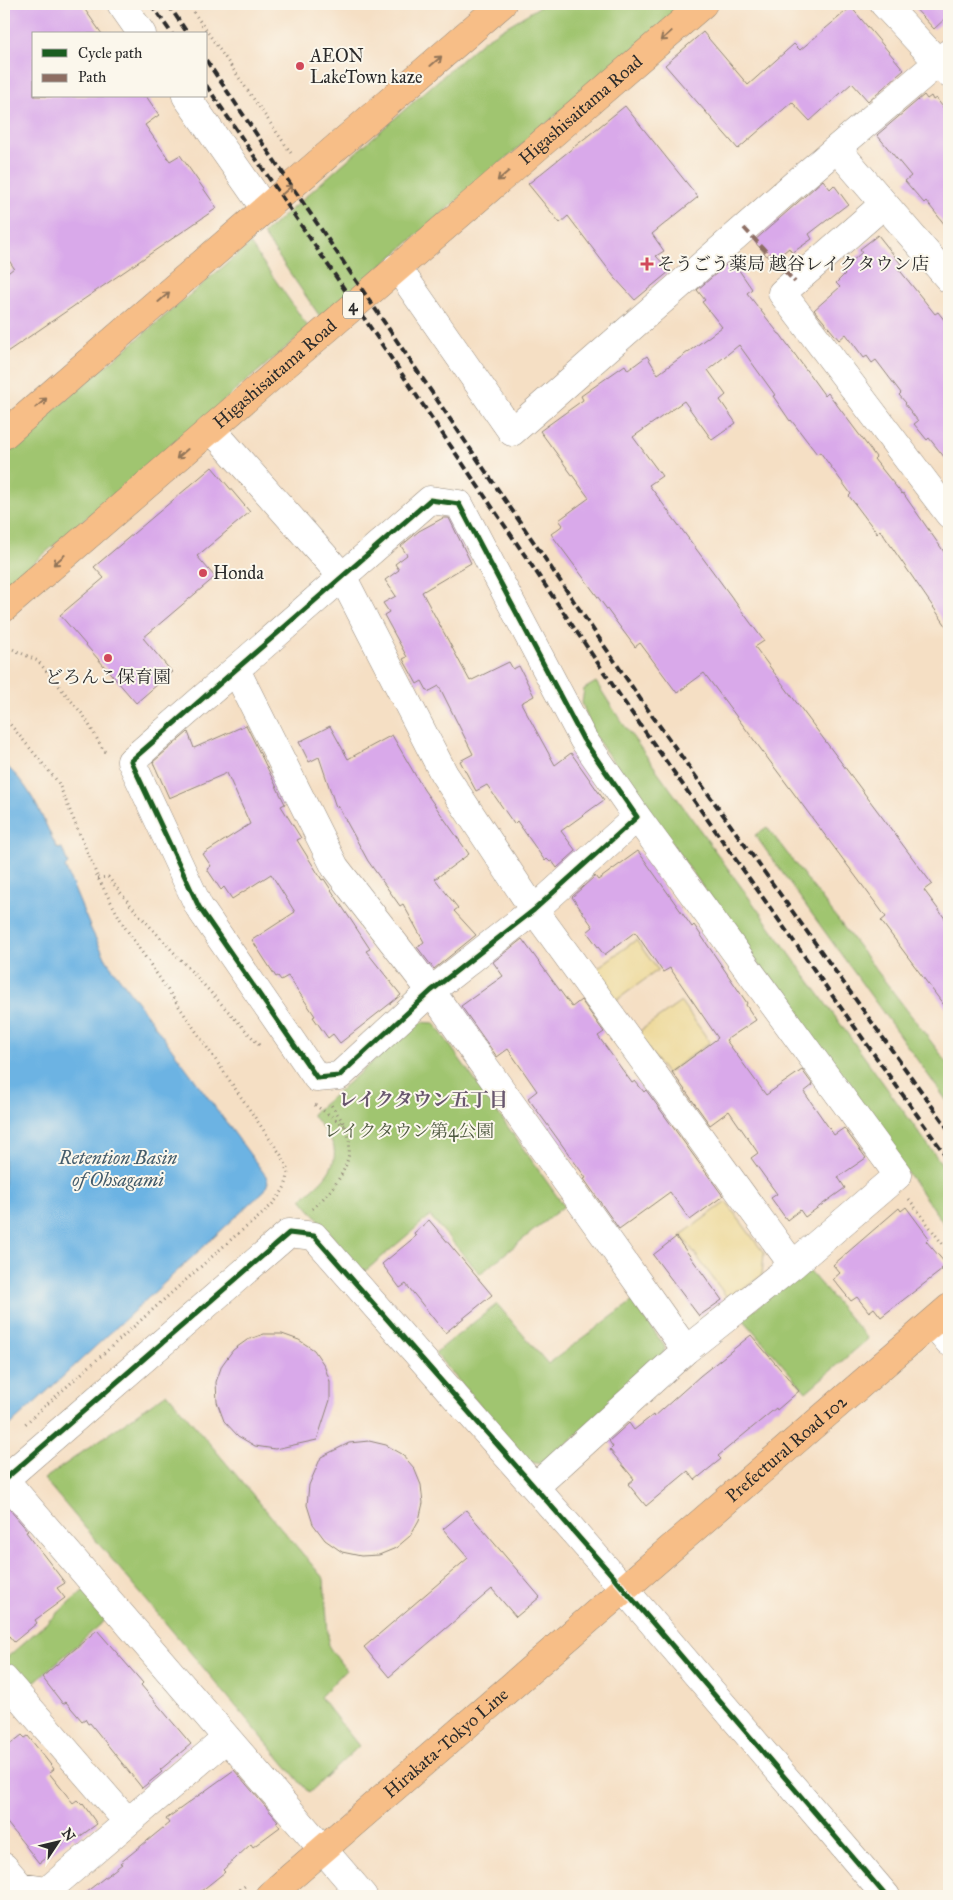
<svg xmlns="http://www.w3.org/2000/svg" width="953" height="1900" font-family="'IM FELL Great Primer','Noto Serif JP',serif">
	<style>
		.green { fill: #a0c570; stroke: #66784e }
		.sand { fill: #eeda9e; stroke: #8c8264 }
		.water { fill: #6cb3e3; stroke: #4c6f87 }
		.building { fill: #d9a9ea }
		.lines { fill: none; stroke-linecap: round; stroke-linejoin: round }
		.minor-casing { stroke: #908578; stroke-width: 29 }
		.major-casing { stroke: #908578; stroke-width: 29 }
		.highway-casing { stroke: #908578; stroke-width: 29 }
		.path { stroke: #908578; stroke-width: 3; stroke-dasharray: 1 4; stroke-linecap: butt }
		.minor { stroke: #fff; stroke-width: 28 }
		.major { stroke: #f7be87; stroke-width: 28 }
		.highway { stroke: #f7be87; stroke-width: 28 }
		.rail { stroke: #2b2b2b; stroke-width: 4; stroke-dasharray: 8 4; stroke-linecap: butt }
		.quiet { stroke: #8d6e63; stroke-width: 4; stroke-dasharray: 8 4; stroke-linecap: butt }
		.cycleway-casing { stroke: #fbf7ec; stroke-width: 8 }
		.cycleway { stroke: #1b5e20; stroke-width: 5 }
		.oneway { stroke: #917459 }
		.poi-dot { fill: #d1495b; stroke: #fbf7ec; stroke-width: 2 }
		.labels { text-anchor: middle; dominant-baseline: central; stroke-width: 4; stroke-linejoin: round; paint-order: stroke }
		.shield { fill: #fbf7ec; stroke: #696865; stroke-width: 1 }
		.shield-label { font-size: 16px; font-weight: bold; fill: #2b2b2b }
		.poi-label { font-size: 18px; fill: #2b2b2b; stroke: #fbf7ec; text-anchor: start }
		.street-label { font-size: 18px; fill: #2b2b2b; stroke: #fbf7ec }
		.park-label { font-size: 18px; fill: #4e5940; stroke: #fbf7ec }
		.neighbourhood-label { font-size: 19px; font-weight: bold; fill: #68576e; stroke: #fbf7ec }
		.water-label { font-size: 19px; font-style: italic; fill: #425b6b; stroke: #fbf7ec }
	</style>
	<rect width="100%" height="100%" fill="#fbf7ec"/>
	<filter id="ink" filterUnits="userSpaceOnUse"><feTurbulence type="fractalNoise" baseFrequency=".02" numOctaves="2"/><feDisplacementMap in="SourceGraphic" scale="10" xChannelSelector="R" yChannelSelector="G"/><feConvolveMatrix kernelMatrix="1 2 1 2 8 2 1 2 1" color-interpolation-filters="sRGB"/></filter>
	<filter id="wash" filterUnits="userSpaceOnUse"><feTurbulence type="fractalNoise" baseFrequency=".0096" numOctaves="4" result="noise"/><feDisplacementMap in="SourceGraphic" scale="20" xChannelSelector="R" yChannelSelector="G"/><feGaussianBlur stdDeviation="1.12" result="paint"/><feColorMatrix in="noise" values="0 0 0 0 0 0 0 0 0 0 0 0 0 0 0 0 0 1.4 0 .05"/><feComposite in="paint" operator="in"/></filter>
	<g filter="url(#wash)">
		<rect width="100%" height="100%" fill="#f5dfc4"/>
		<!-- green -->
		<path class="green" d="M544 4H685L321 318 263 234 484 40Z
			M250 244 309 328 4 588V452Z
			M596 682 619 718 949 1174V1231L594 735 582 703 584 689Z
			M767 827 949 1065V1104L755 835Z
			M419 1022 434 1023 564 1206 480 1274 430 1216 363 1273 301 1199C316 1186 338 1171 334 1148 333 1140 317 1122 312 1114Z
			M805 1266 868 1339 806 1392 743 1319Z
			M633 1301 665 1347 662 1361 543 1464 528 1462 435 1353 497 1304 548 1364Z
			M167 1393 324 1579 329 1647 346 1670 320 1697 359 1746 309 1793 44 1479Z
			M84 1590 108 1618 25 1690 4 1665V1660Z"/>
		<!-- sand -->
		<path class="sand" d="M636 940 658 970 614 1002 593 971Z
			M681 1002 710 1042 666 1074 637 1033Z
			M726 1202 764 1253 762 1275 729 1300 681 1235Z"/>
		<!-- water -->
		<path class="water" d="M4 764C31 786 40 813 55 844L58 849 62 848 68 864 65 867 91 929 107 961 266 1176 268 1182 265 1190 4 1431Z"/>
		<g id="blocks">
			<!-- building -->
			<path class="building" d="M4 4H81L102 34H34V96H146L159 115 145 125 170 161 180 155 217 208 4 354V276L14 268 4 253Z
				M911 4H949V15L934 29Z
				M851 7 904 70 868 101 852 83 810 121 792 102 738 149 665 65 703 32 748 85 794 44 800 50Z
				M924 95 927 99 931 96 933 100 936 98 949 115V230L926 201 924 203 905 181 911 176 877 135Z
				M625 106 698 197 652 234 664 251 656 256 670 271 635 300 615 278 568 216 560 223 528 184Z
				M823 180 830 189 834 185 848 204 809 234 812 239 792 253 789 248 772 262 754 241Z
				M878 235 901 264 897 267 935 314 938 312 949 326V463L929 438 927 440 914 424 918 421 905 404 906 403 899 395 901 393 876 360 872 363 867 356 864 358 846 334 839 340 814 310 840 287 836 283 845 274 842 271 862 252 860 249Z
				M732 260 752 289 747 293 779 334H780L825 396 828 393 876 457 874 459 902 494 903 493 949 559V630L880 530 877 533 849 496 851 494 820 452 817 454 791 420 790 421 773 396 775 395 739 345 708 370 726 395 720 400 736 423 712 440 684 401 633 437 662 476 649 485 764 641 755 647 932 884 924 890 949 924V1012L881 921 886 917 704 673 677 693 640 643 635 647 551 534 563 525 559 520 589 498 540 431 583 400 581 396 625 365 628 370 647 356 658 374 722 327 702 302 705 300 697 290Z
				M212 467 250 512 197 556 215 577 143 638 172 672 136 703 60 615 104 578 94 567Z
				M443 518H449L471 563 422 592 470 681 509 662 513 669 519 666 534 696 521 703 555 765 571 753 604 800 561 831 576 851 557 868 552 861 550 862 547 859 545 861 517 821 514 824 487 785 476 791 460 761 473 754 439 686 428 692 422 681 417 684 403 659 407 657 384 615 389 612 383 603 396 596 385 580 399 570 395 564 407 555 401 546 419 531Z
				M246 725 285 804 281 806 301 838 297 840 322 880 324 879 370 949 366 951 401 995 340 1043 333 1034 328 1038 313 1017 315 1016 288 976 281 980 278 976 276 977 252 940 295 912 271 874 232 899 224 887 221 890 207 869 211 866 203 854 250 824 227 773 169 798 153 762 188 732 194 748Z
				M330 726 348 759 392 735 424 790 469 854 435 879 458 908 454 911 476 935 434 969 417 947 424 942 403 904 400 906 368 861 338 806 336 807 319 757 309 762 299 742Z
				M638 851 692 927 694 925 747 1003 746 1005 756 1020 726 1040 766 1095 802 1070 813 1085 804 1092 834 1135 844 1128 866 1158 838 1177 845 1188 805 1217 800 1210 787 1220 771 1198 777 1194 751 1158 758 1153 729 1111 710 1125 672 1072 718 1038 670 968 663 972 635 932 604 955 587 932 593 927 572 897 595 876 598 880Z
				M522 939 572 1007 581 1000 604 1032 598 1036 632 1083 635 1081 644 1092 646 1090 723 1196 690 1220 670 1192 619 1229 584 1179 586 1178 528 1098 537 1091 508 1049 497 1057 461 1006 503 976 493 962Z
				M906 1207 929 1238 926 1241 946 1264 941 1269 942 1270 881 1317 874 1308 869 1312 857 1297 851 1301 833 1279 840 1273 833 1265 899 1208 901 1211Z
				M429 1220 492 1295 445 1333 406 1284 400 1288 382 1264 416 1236 414 1233Z
				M676 1237 722 1300 699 1316 653 1255Z
				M264 1334H282L299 1340 314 1350 324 1365 330 1382V1400L317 1440 275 1449 255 1446 238 1436 224 1421 217 1402 216 1382 222 1365 233 1350 247 1340Z
				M751 1335 799 1391 777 1410 776 1408 718 1456 721 1459 695 1480 688 1471 646 1506 628 1484 634 1479 610 1450 613 1447 609 1441 629 1423 634 1430 653 1415 654 1417 700 1376Z
				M369 1441 386 1445 402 1454 414 1468 421 1485 423 1503 419 1520 410 1536 396 1548 379 1555 361 1556 342 1552 325 1540 313 1524 307 1505 309 1485 321 1457 349 1443Z
				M4 1503 28 1531 26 1532 65 1583 57 1588 65 1598 35 1620 37 1623 14 1642 4 1630Z
				M466 1510 540 1597 516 1617 492 1589 389 1677 364 1647 468 1558 443 1529Z
				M97 1630 143 1683 141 1685 191 1744 160 1770 162 1772 142 1788 90 1723 88 1724 85 1719 82 1721 66 1702 63 1704 42 1677Z
				M22 1735 25 1738 28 1736 54 1769 49 1773 73 1803 77 1800 82 1805 83 1804 97 1824 75 1840 73 1836 39 1863 4 1819V1749Z
				M234 1770 278 1821 276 1822 280 1827 253 1847 251 1844 223 1870 225 1872 195 1896H81L122 1864 120 1863 169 1823 166 1819Z"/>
		</g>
	</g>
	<g filter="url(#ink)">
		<use href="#blocks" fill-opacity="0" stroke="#908578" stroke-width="1"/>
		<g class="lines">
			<defs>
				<path id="minor" d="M121 4 142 34
					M884 4 949 74
					M186 96 265 209
					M837 149 949 279
					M884 204 782 293 949 514
					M397 267 512 432 796 183 949 53
					M210 430 222 441 342 576 444 774 534 910 793 1265
					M430 500 459 504 583 739 637 817 534 910 431 991 339 1076 317 1078 199 907 131 761Z
					M236 670 335 867 431 991 686 1350
					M933 1323 949 1342
					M4 1479 363 1896
					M4 1480 289 1233 314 1236 611 1574 886 1896
					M535 1487 686 1350 793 1265 898 1175 637 817
					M4 1679 127 1821
					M4 1867 20 1886 48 1890 227 1738"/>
				<g id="major">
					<path id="s1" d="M269 1896 949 1308"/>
				</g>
				<g id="highway">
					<path d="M4 435 502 4"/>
					<path id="s2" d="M4 608 703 4"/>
				</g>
			</defs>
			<!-- minor casing -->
			<use href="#minor" class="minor-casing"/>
			<!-- major casing -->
			<use href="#major" class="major-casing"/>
			<!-- highway casing -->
			<use href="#highway" class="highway-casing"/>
			<!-- path -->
			<path class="path" d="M188 4 291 153
				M4 645 38 661 84 716 104 751 107 752
				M4 717 58 782 98 878 124 926 269 1138C275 1147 284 1157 287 1168 294 1194 252 1222 235 1236L25 1424
				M98 878 108 877 133 908 261 1047
				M315 1105 345 1126
				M909 1199 949 1253
				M312 1209C335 1189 360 1158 345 1126 341 1118 335 1111 330 1103
				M232 1896 245 1886"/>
			<!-- minor -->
			<use href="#minor" class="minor"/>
			<!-- major -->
			<use href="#major" class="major"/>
			<!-- highway -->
			<use href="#highway" class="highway"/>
			<!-- rail -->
			<path class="rail" d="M151 4 172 34
				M168 4 188 34
				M206 60 641 700 949 1130
				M206 85 629 709 949 1160"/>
			<!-- quiet -->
			<path class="quiet" d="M744 228 795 282"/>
			<defs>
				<path id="cycleway" d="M430 500 459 504 583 739 637 817 534 910 431 991 339 1076 317 1078 199 907 131 761Z
					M4 1480 289 1233 314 1236 611 1574 886 1896"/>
			</defs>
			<!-- cycleway casing -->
			<use href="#cycleway" class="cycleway-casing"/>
			<!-- cycleway -->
			<use href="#cycleway" class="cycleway"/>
		</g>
		<!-- one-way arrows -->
		<defs><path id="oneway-shaft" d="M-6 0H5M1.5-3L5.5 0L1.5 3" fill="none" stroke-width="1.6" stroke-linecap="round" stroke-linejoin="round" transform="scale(1.25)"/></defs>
		<g class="oneway">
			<use href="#oneway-shaft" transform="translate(666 36) rotate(139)"/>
			<use href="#oneway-shaft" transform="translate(436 61) rotate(-41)"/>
			<use href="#oneway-shaft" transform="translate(503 176) rotate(139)"/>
			<use href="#oneway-shaft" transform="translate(287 190) rotate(-41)"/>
			<use href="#oneway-shaft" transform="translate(164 297) rotate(-41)"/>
			<use href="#oneway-shaft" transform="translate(41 403) rotate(-41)"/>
			<use href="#oneway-shaft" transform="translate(182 454) rotate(139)"/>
			<use href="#oneway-shaft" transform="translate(59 560) rotate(139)"/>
		</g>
	</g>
	<!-- markers -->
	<g class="poi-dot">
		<circle cx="300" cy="66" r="5"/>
		<path d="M644.5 256.5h5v5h5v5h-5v5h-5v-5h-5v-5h5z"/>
		<circle cx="203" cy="573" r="5"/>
		<circle cx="108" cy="658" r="5"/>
	</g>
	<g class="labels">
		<!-- shield labels -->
		<rect class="shield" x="343" y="291.5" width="20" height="27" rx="4"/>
		<g class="shield-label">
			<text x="353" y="305">4</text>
		</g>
		<!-- poi labels -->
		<g class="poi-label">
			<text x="310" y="56">AEON<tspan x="310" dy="21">LakeTown kaze</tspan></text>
			<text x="657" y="264">そうごう薬局 越谷レイクタウン店</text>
			<text x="213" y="573">Honda</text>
			<text x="108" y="677" text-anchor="middle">どろんこ保育園</text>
		</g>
		<!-- street labels -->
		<g class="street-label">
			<text stroke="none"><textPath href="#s2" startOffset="762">Higashisaitama Road</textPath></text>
			<text stroke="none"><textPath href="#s2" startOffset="358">Higashisaitama Road</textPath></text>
			<text stroke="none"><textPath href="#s1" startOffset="684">Prefectural Road 102</textPath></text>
			<text stroke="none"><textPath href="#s1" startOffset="234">Hirakata-Tokyo Line</textPath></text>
		</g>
		<!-- park labels -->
		<g class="park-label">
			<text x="409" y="1131">レイクタウン第4公園</text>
		</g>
		<!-- neighbourhood labels -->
		<g class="neighbourhood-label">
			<text x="423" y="1099">レイクタウン五丁目</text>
		</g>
		<!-- water labels -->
		<g class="water-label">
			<text x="118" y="1157">Retention Basin<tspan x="118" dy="22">of Ohsagami</tspan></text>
		</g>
	</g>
	<!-- margin -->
	<rect width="953" height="1900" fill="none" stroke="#fbf7ec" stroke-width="20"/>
	<!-- legend -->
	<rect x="32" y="32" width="175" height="65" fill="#fbf7ec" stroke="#a8a59f"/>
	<rect x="42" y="49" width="25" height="8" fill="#1b5e20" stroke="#a8a59f"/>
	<text x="78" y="58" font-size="15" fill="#2b2b2b">Cycle path</text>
	<rect x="42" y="74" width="25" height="8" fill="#8d6e63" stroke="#a8a59f"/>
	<text x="78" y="82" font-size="15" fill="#2b2b2b">Path</text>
	<!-- north arrow -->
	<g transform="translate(58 1842) rotate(55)" stroke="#fbf7ec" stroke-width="4" paint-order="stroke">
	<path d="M0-4L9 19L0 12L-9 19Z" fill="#2b2b2b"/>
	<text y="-8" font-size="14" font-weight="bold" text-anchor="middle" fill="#2b2b2b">N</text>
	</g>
</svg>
